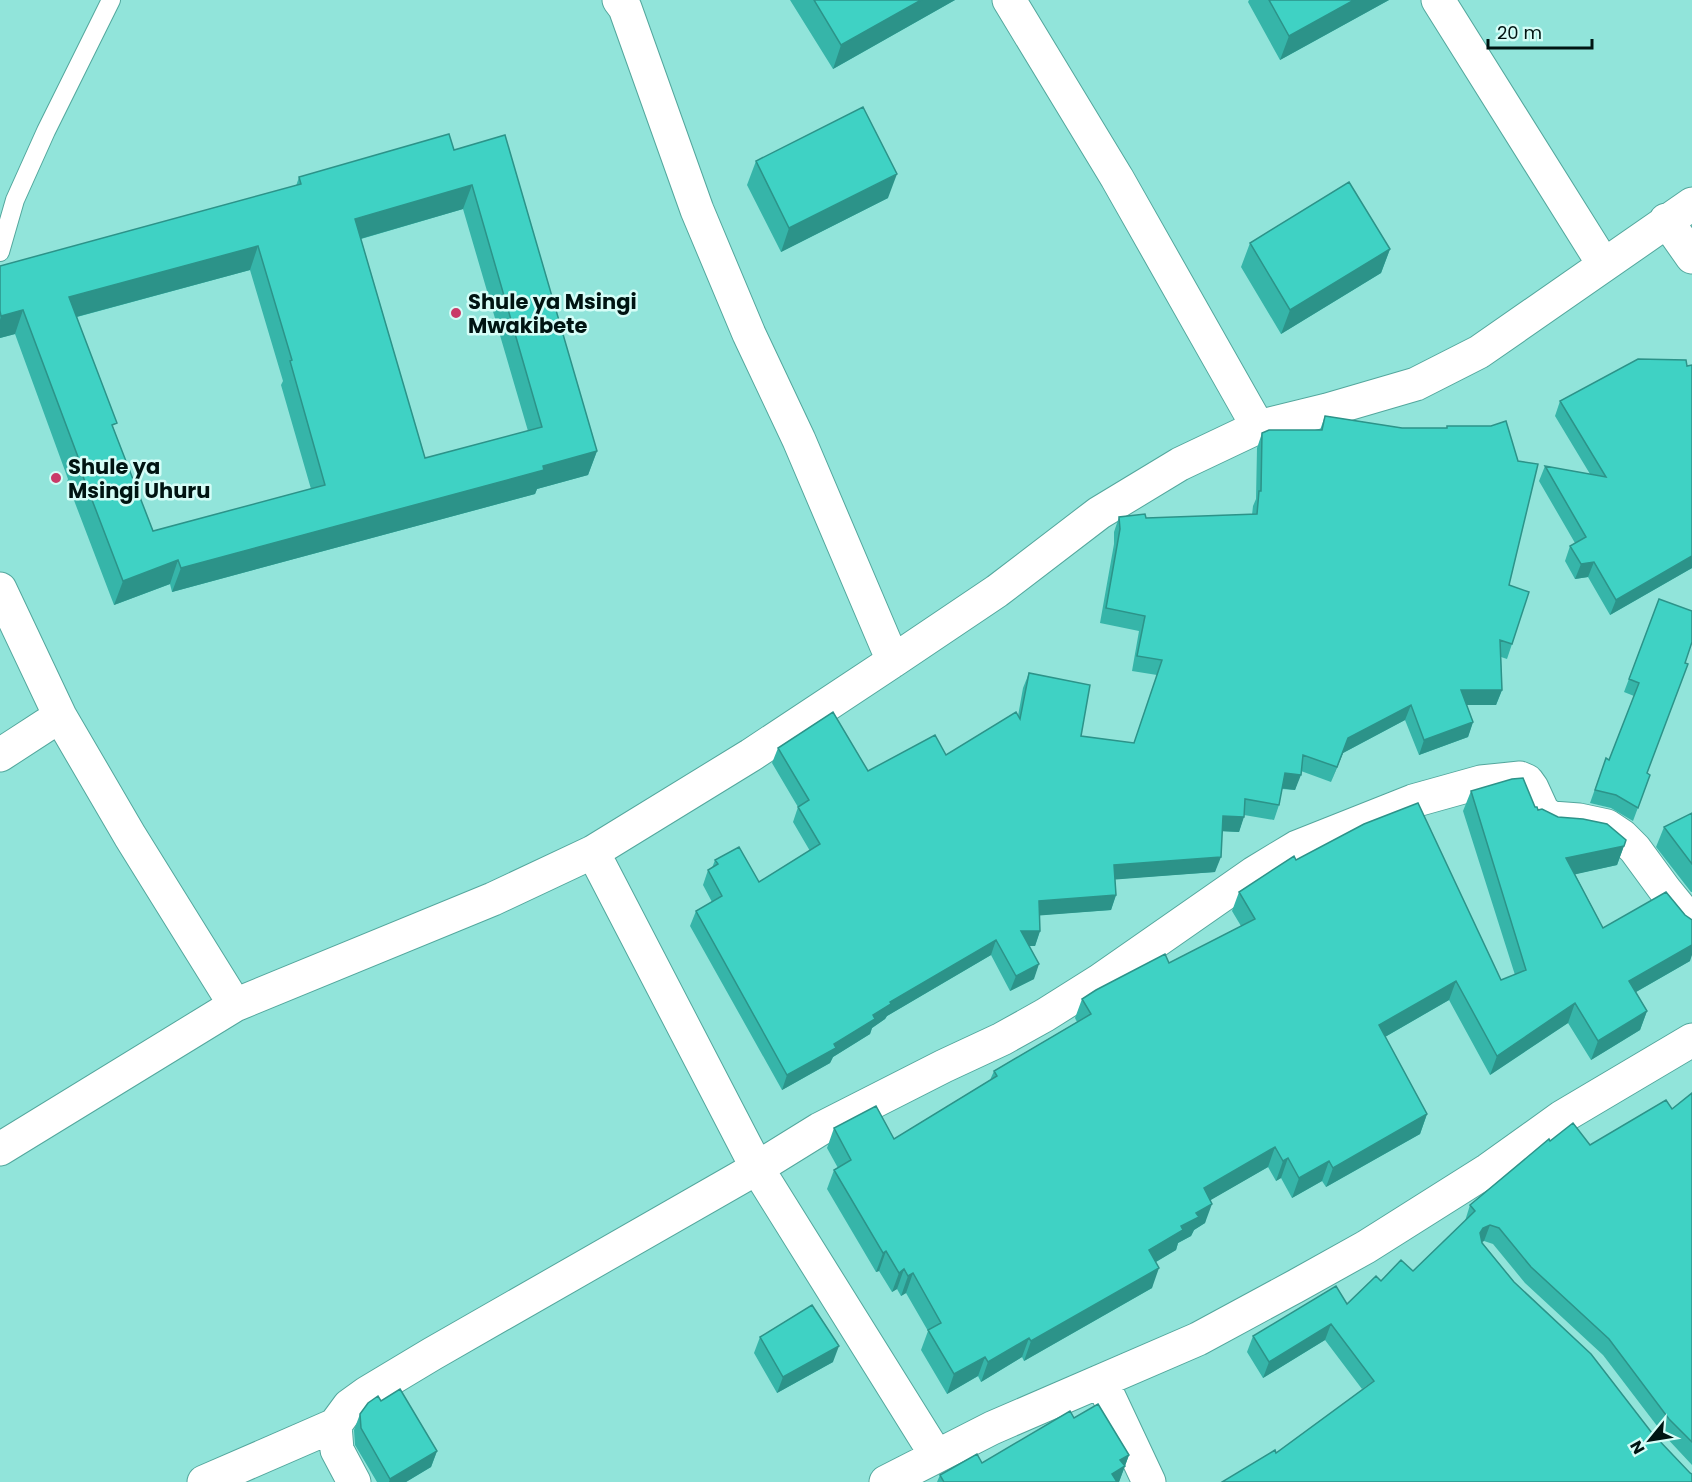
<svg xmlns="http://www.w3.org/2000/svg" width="1692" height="1482" font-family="Poppins,sans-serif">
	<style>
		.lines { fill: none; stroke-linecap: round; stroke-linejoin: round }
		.lane-casing { stroke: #53a79d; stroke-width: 20 }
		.street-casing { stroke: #53a79d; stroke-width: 35 }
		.lane { stroke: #fff; stroke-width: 18 }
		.street { stroke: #fff; stroke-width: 33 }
		.wall { fill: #36b5a9; fill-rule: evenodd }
		.shaded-wall { fill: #2c9389 }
		.building { fill: #3fd2c4; stroke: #2c9389; stroke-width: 1.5; fill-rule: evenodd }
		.poi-dot { fill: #c93b68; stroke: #d5fdf7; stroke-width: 2 }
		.labels { text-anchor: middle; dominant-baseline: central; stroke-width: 5; stroke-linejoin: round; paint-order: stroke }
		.poi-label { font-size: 21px; font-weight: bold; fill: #001412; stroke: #d5fdf7; text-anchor: start }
	</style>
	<rect width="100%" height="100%" fill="#91e4da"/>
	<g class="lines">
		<defs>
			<path id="lane" d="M0 252 15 200 46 131 111 0"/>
			<path id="street" d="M619 0 625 8 697 210 749 334 799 440 893 661
				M1009 0 1117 178 1258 427
				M1438 0 1604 265
				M1666 220 1692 257
				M0 589 60 716 130 836 235 1005
				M0 755 60 716
				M593 852 757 1168 936 1455
				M0 1149 235 1005 493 899 593 852 751 755 893 661 997 591 1099 513 1180 464 1258 427 1327 410 1416 384 1479 352 1692 204
				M1102 1382 1149 1482
				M204 1482 335 1425
				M354 1482 337 1450 335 1425 349 1406 367 1393 432 1354 757 1168 820 1129 944 1066 1002 1039 1045 1015 1099 981 1254 873 1297 847 1413 801 1481 782 1520 778 1527 781 1532 788 1543 812 1552 818 1579 820 1607 826 1622 836 1635 849 1665 890 1692 923
				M886 1482 992 1428 1198 1339 1296 1286 1366 1247 1488 1170 1562 1117 1692 1040"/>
		</defs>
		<!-- lane casing -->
		<use href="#lane" class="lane-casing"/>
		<!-- street casing -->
		<use href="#street" class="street-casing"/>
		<!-- lane -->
		<use href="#lane" class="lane"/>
		<!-- street -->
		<use href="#street" class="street"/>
	</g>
	<!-- wall -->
	<path class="wall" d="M790 0H955L833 69Z
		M1249 0H1389L1280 60 1248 2Z
		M505 135 597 451 588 475 537 489 535 494 172 592 170 584 114 605 67 482 68 479 15 334 0 338V266L296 186 299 177 454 150ZM463 209 528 431 425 458 361 239ZM250 270 283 381 281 385 311 489 153 531 114 430 77 317Z
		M756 161 888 198 781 252 747 185Z
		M1250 243 1390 249 1381 273 1281 334 1241 267Z
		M1692 365V568L1610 615 1588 577 1575 579 1565 561 1570 546 1575 543 1539 481 1545 466 1590 474 1555 416 1560 401Z
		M1325 416 1402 428H1447V426L1509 585 1512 644 1507 659 1501 657 1502 690 1496 705H1467L1473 722 1468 737 1419 755 1405 720 1343 753 1331 782 1301 771 1295 790 1282 789 1279 805 1274 820 1244 815 1239 832 1222 831 1215 872 1115 879 1116 895 1111 910 1039 915 1040 931 1035 946H1029L1034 979 1010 991 991 955 887 1016 885 1019 872 1028 870 1034 833 1057 830 1063 782 1090 690 926 696 911 712 902 703 885 708 870 712 868 715 860 759 882 810 851 793 822 798 807 772 763 778 748 868 771 946 755 1018 716 1023 688 1029 673 1081 736 1134 743 1157 675 1132 671 1139 631 1100 623 1114 544V532L1119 517 1146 518 1252 515 1253 506 1256 499 1257 448 1262 433 1320 430Z
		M1659 599 1647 773 1650 775 1633 821 1611 808 1590 803 1606 758 1609 760 1634 696 1624 692Z
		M1471 791 1535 807 1538 810 1626 840 1617 865 1575 874 1603 928 1690 961 1636 992 1647 1011 1640 1030 1591 1060 1568 1023 1490 1075 1449 1000 1385 1037 1427 1114 1420 1134 1326 1187 1322 1181 1292 1198 1281 1178 1276 1181 1268 1167 1210 1200 1205 1223 1194 1230 1191 1236 1178 1243 1176 1250 1156 1262 1152 1288 1024 1361 1022 1357 981 1382 978 1376 947 1394 921 1350 928 1331 906 1293 901 1296 897 1289 892 1292 879 1271 876 1272 827 1189 834 1170 838 1168 827 1148 834 1128 894 1139 990 1080 994 1071 1077 1022 1075 1018 1082 999 1169 963 1241 926 1232 911 1239 892 1296 860 1501 980 1515 975 1463 811Z
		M1692 813V892H1691L1656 847 1664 827Z
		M1692 1093V1465L1664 1435 1603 1355 1525 1283 1493 1244 1484 1241 1482 1242 1514 1282 1362 1389 1325 1340 1263 1378 1247 1352 1253 1336 1347 1304 1381 1281 1413 1271 1465 1221 1470 1205 1550 1141 1590 1145 1672 1109Z
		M760 1337 833 1362 777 1393 754 1353Z
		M381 1401 437 1451 431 1467 406 1482H377L355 1445 354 1430 360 1414Z
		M1074 1418 1129 1455 1119 1482H937L940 1475 982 1463Z"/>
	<!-- shaded-wall -->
	<path class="shaded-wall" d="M921 0H955L833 69 841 45Z
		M1354 0H1389L1280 60 1289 36Z
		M897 174 888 198 781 252 789 228Z
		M472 185 463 209 346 243 355 219Z
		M258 246 250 270 61 321 69 297Z
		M1390 249 1381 273 1281 334 1290 310Z
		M23 310 15 334 0 338V320L1 316Z
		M597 451 588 475 537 489 535 494 172 592 181 568Z
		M1692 556V568L1610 615 1616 600Z
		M178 560 170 584 114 605 123 581Z
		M1594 562 1588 577 1575 579 1581 564Z
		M1461 690H1502L1496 705H1456Z
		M1411 705 1405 720 1343 753 1331 782 1348 738Z
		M1473 722 1468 737 1419 755 1424 740Z
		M1285 773 1301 775 1295 790 1279 788Z
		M1223 816 1244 817 1239 832 1218 831Z
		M1624 846 1617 865 1559 878 1566 858Z
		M1221 857 1215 872 1109 880 1114 865Z
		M1116 895 1111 910 1033 916 1039 901Z
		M1021 931H1040L1035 946H1016Z
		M1692 933V955L1690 961 1622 1000 1629 981Z
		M996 940 991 955 887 1016 885 1019 872 1028 870 1034 833 1057 830 1063 782 1090 787 1075 834 1044 890 1002Z
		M1039 964 1034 979 1010 991 1016 976Z
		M1456 981 1449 1000 1371 1045 1379 1025Z
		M1575 1003 1568 1023 1490 1075 1497 1056Z
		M1647 1011 1640 1030 1591 1060 1598 1041Z
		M1427 1114 1420 1134 1326 1187 1333 1168Z
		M1275 1147 1268 1167 1197 1208 1204 1188Z
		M1288 1158 1281 1178 1276 1181 1283 1161Z
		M1329 1161 1322 1181 1292 1198 1299 1178Z
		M1212 1204 1205 1223 1194 1230 1191 1236 1178 1243 1176 1250 1142 1270 1149 1250 1181 1226 1196 1213Z
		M1490 1225 1484 1241 1477 1244 1480 1233 1483 1228Z
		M886 1251 879 1271 876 1272 883 1253Z
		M1159 1268 1152 1288 1024 1361 1031 1341Z
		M904 1269 897 1289 892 1292 899 1273Z
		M913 1273 906 1293 901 1296 908 1276Z
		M1331 1324 1325 1340 1263 1378 1269 1362Z
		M1029 1338 1022 1357 981 1382 988 1362Z
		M839 1346 833 1362 777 1393 783 1377Z
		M985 1357 978 1376 947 1394 954 1374Z
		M437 1451 431 1467 406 1482H389L390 1479Z
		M1129 1455 1119 1482H1110L1112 1474 1120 1460Z"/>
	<!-- building -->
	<path class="building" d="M814 0H921L841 45Z
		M1269 0H1354L1289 36Z
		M863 107 897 174 789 228 756 161Z
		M449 134 454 150 505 135 597 451 543 466 544 470 181 568 178 560 123 581 76 458 78 457 23 310 1 316 0 311V266L301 184 299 177ZM472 185 542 427 425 458 355 219ZM258 246 292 360 290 361 325 485 153 531 112 425 117 423 69 297Z
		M1349 182 1390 249 1290 310 1250 243Z
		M1638 359 1686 360 1687 366 1692 365V556L1616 600 1594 562 1581 564 1570 546 1586 537 1545 466 1606 477 1560 401Z
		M1325 416 1402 428H1447V426H1491L1506 421 1518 461 1538 464 1509 585 1529 592 1512 644 1500 640 1502 690H1461L1473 722 1424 740 1411 705 1348 738 1337 767 1303 755 1301 775 1285 773 1279 805 1245 799 1244 817 1223 816 1221 857 1114 865 1116 895 1039 901 1040 931H1021L1039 964 1016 976 996 940 890 1002 891 1004 873 1015 875 1019 834 1044 836 1048 787 1075 696 911 722 896 708 870 718 864 715 860 739 847 759 882 820 844 798 807 809 800 778 748 833 712 868 771 935 735 946 755 1016 712 1020 719 1029 673 1090 685 1081 736 1134 743 1162 660 1137 656 1145 616 1106 608 1120 529 1119 517 1145 514 1146 518 1257 514 1259 491H1261L1262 433 1269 430H1322Z
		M1659 599 1692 611V642L1685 663 1688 664 1647 773 1650 775 1638 808 1616 795 1595 790 1606 758 1609 760 1639 683 1629 679Z
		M1523 778 1535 807H1537L1538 810 1542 809 1558 817 1583 819 1607 824 1626 840 1624 846 1566 858 1603 928 1666 892 1685 915 1692 920V945L1629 981 1647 1011 1598 1041 1575 1003 1497 1056 1456 981 1379 1025 1427 1114 1333 1168 1329 1161 1299 1178 1288 1158 1283 1161 1275 1147 1204 1188 1212 1204 1196 1213 1199 1217 1181 1226 1183 1230 1149 1250 1159 1268 1031 1341 1029 1338 988 1362 985 1357 954 1374 928 1330 941 1323 913 1273 908 1276 904 1269 899 1273 886 1251 883 1253 834 1170 851 1160 834 1128 876 1106 894 1139 997 1076 994 1071 1091 1014 1082 999 1096 990 1165 954 1169 963 1255 919 1239 892 1294 856 1296 860 1364 824 1418 803 1501 980 1526 970 1471 791 1512 779Z
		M1692 813V864L1664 827Z
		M1692 1093V1442L1669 1419 1609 1339 1531 1267 1499 1228 1490 1225 1483 1228 1480 1233 1482 1243 1514 1282 1591 1354 1652 1433 1690 1473 1692 1474V1482H1222L1275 1450 1276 1453 1374 1381 1331 1324 1269 1362 1253 1336 1336 1286 1347 1304 1376 1276 1381 1281 1401 1260 1413 1271 1475 1211 1470 1205 1549 1139 1550 1141 1573 1123 1590 1145 1666 1100 1672 1109Z
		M812 1305 839 1346 783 1377 760 1337Z
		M400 1389 437 1451 390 1479 361 1428 360 1414 368 1403 378 1396 381 1401Z
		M1098 1404 1129 1455 1120 1460 1125 1466 1112 1474 1117 1482H944L940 1475 977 1454 982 1463 1070 1411 1074 1418Z"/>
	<!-- markers -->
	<g class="poi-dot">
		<circle cx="456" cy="313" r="6"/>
		<circle cx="56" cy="478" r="6"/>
	</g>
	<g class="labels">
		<!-- poi labels -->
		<g class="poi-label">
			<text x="468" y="301">Shule ya Msingi<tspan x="468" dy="24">Mwakibete</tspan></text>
			<text x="68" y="466">Shule ya<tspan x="68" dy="24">Msingi Uhuru</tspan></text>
		</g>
	</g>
	<!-- north arrow -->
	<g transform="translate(1650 1440) rotate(240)" stroke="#d5fdf7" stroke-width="4.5" paint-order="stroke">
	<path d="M0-4.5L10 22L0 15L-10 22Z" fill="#001412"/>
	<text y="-9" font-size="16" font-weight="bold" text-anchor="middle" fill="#001412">N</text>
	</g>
	<!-- scale -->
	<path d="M1488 39v9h104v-9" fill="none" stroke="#001412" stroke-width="3"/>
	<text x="1497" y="39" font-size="18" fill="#001412" stroke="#d5fdf7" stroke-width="4.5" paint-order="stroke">20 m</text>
</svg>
